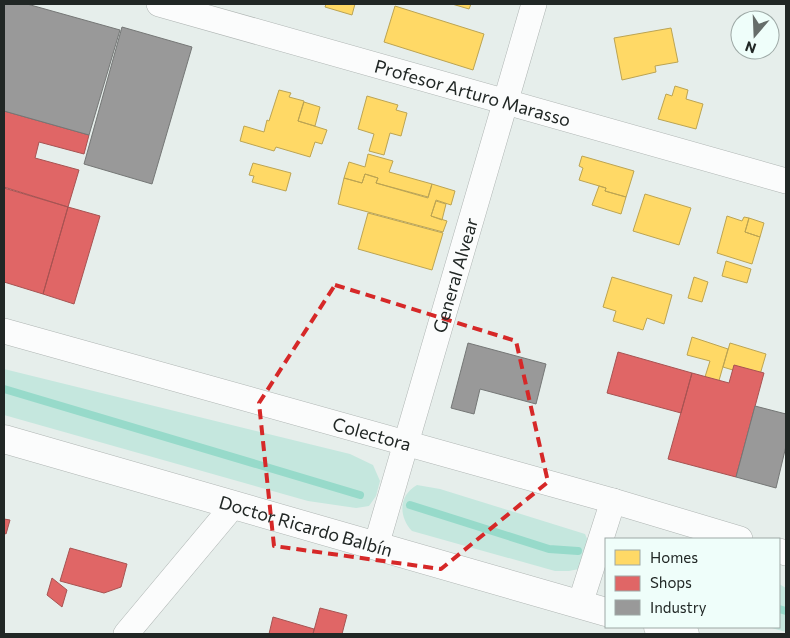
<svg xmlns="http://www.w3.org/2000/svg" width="790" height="638" font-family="Commissioner,sans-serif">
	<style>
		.green { fill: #c5e7de }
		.homes { fill: #ffd966; stroke: #bca452 }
		.shops { fill: #e06666; stroke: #a75352 }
		.industry { fill: #999; stroke: #757776 }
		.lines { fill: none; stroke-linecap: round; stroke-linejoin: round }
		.stream { stroke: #97daca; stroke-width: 8 }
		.street-casing { stroke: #afb5b3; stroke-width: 26 }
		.primary-casing { stroke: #afb5b3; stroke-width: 29 }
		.street { stroke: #fbfcfc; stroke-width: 25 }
		.primary { stroke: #fbfcfc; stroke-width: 28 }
		.marked { fill: none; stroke: #d62828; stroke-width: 4; stroke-dasharray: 10 6; stroke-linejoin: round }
		.labels { text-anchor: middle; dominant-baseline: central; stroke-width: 5; stroke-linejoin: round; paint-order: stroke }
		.street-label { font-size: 18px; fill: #212725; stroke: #effefa }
	</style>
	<rect width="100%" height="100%" fill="#e6eeeb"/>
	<!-- green -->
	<path class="green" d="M4 369 350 454 373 465 380 481 376 496 369 506 356 508 308 501 4 415Z
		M417 485 440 489 585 534 588 541 579 569 569 571H555L412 531C398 516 399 495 417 485Z
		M779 584 786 588V632L768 627H779Z"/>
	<!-- homes -->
	<path class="homes" d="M326 4H355L352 15 325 7Z
		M452 4H471L469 9Z
		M395 6 484 34 473 70 384 42Z
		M671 28 678 62 655 66 656 72 622 80 614 38Z
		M675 86 688 90 686 99 703 104 696 129 658 119 666 94 672 96Z
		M279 90 291 93 289 97 304 101 298 121 327 130 322 144 315 142 310 157 276 147 274 151 240 141 244 126 264 132 267 120 269 121Z
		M367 96 398 105 396 110 407 113 401 136 390 133 384 155 369 151 374 134 358 129Z
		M304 102 320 107 315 126 298 121Z
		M368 154 393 161 389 172 432 184 428 197 376 183 378 178 365 174 362 183 344 178 349 162 365 167Z
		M582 156 634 171 626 197 605 191 606 188 579 180 583 168 579 166Z
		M253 163 291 173 286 191 252 182 254 176 249 175Z
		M365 174 378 178 376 183 428 198 432 184 455 191 451 205 436 200 431 216 447 221 443 232 338 204 344 178 362 183Z
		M599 186 606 188 605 191 626 197 621 214 592 205Z
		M645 194 691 208 679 245 633 231Z
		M436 201 446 204 442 220 431 216Z
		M368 213 443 233 432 270 358 249Z
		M727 216 742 221 744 217 749 218 745 232 760 237 752 264 717 253Z
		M749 218 764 223 760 237 745 232Z
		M726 261 751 269 747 283 722 276Z
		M612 277 672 295 664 324 647 318 643 330 613 321 616 311 603 307Z
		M694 277 708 282 702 302 688 298Z
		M692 337 728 349 718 384 704 380 710 361 687 355Z
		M730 343 766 354 759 378 723 367Z"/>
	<!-- shops -->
	<path class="shops" d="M4 111 89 135 84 154 39 142 35 158 79 170 68 207 4 187Z
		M4 188 68 207 43 294 4 282Z
		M68 207 100 216 74 304 43 294Z
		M618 352 692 373 681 413 607 393Z
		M734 365 764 373 736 477 668 459 692 373 729 383Z
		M4 519 10 520 6 534 4 533Z
		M70 548 127 564 121 587 104 593 60 581Z
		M52 578 67 590 62 607 47 595Z
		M320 608 347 615 342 634H313Z
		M273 617 314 629 313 634H269Z"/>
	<!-- industry -->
	<path class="industry" d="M4 4H27L120 30 89 135 4 111Z
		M122 27 192 47 152 184 84 164Z
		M468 343 546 364 536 404 480 389 474 414 451 408Z
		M755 406 786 414V446L776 488 736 477Z"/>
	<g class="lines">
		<!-- stream -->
		<path class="stream" d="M4 389 360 495
			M410 505 549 549 578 551
			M779 609 786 611"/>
		<defs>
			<g id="street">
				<path id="s1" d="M159 4 786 181"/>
				<path id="s2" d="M4 331 613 501 740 539"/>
				<path id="s3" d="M376 546 534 4"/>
				<path d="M779 551 786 553"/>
				<path d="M580 604 613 501"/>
				<path d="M126 634 233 506"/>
			</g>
			<g id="primary">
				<path id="s4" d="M4 439 606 612"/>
				<path d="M658 627 685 634"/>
			</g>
		</defs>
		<!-- street casing -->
		<use href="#street" class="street-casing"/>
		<!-- primary casing -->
		<use href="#primary" class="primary-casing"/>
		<!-- street -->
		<use href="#street" class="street"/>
		<!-- primary -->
		<use href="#primary" class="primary"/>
	</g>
	<!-- marked area -->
	<path class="marked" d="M335 285 516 341 548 482 441 569 274 546 259 403Z"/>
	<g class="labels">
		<!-- street labels -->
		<g class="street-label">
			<text stroke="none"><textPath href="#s1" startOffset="326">Profesor Arturo Marasso</textPath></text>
			<text stroke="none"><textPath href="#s3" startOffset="282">General Alvear</textPath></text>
			<text stroke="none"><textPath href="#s2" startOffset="382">Colectora</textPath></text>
			<text stroke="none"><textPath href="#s4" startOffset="314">Doctor Ricardo Balbín</textPath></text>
		</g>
	</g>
	<!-- border -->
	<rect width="790" height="638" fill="none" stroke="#212725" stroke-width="10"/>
	<!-- legend -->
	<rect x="605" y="538" width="175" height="90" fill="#effefa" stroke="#9da8a5"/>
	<rect x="615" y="550" width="25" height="15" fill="#ffd966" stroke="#9da8a5"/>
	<text x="650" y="563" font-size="15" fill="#212725">Homes</text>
	<rect x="615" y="576" width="25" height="15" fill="#e06666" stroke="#9da8a5"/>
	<text x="650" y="588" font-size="15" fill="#212725">Shops</text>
	<rect x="615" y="600" width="25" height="15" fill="#999999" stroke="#9da8a5"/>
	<text x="650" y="613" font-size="15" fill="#212725">Industry</text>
	<!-- north arrow -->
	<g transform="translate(755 35) rotate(199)"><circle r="24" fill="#effefa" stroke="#9da8a5"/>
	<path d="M0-4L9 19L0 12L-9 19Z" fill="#666d6a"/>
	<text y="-8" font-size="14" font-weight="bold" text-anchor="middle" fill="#212725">N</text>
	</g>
</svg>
